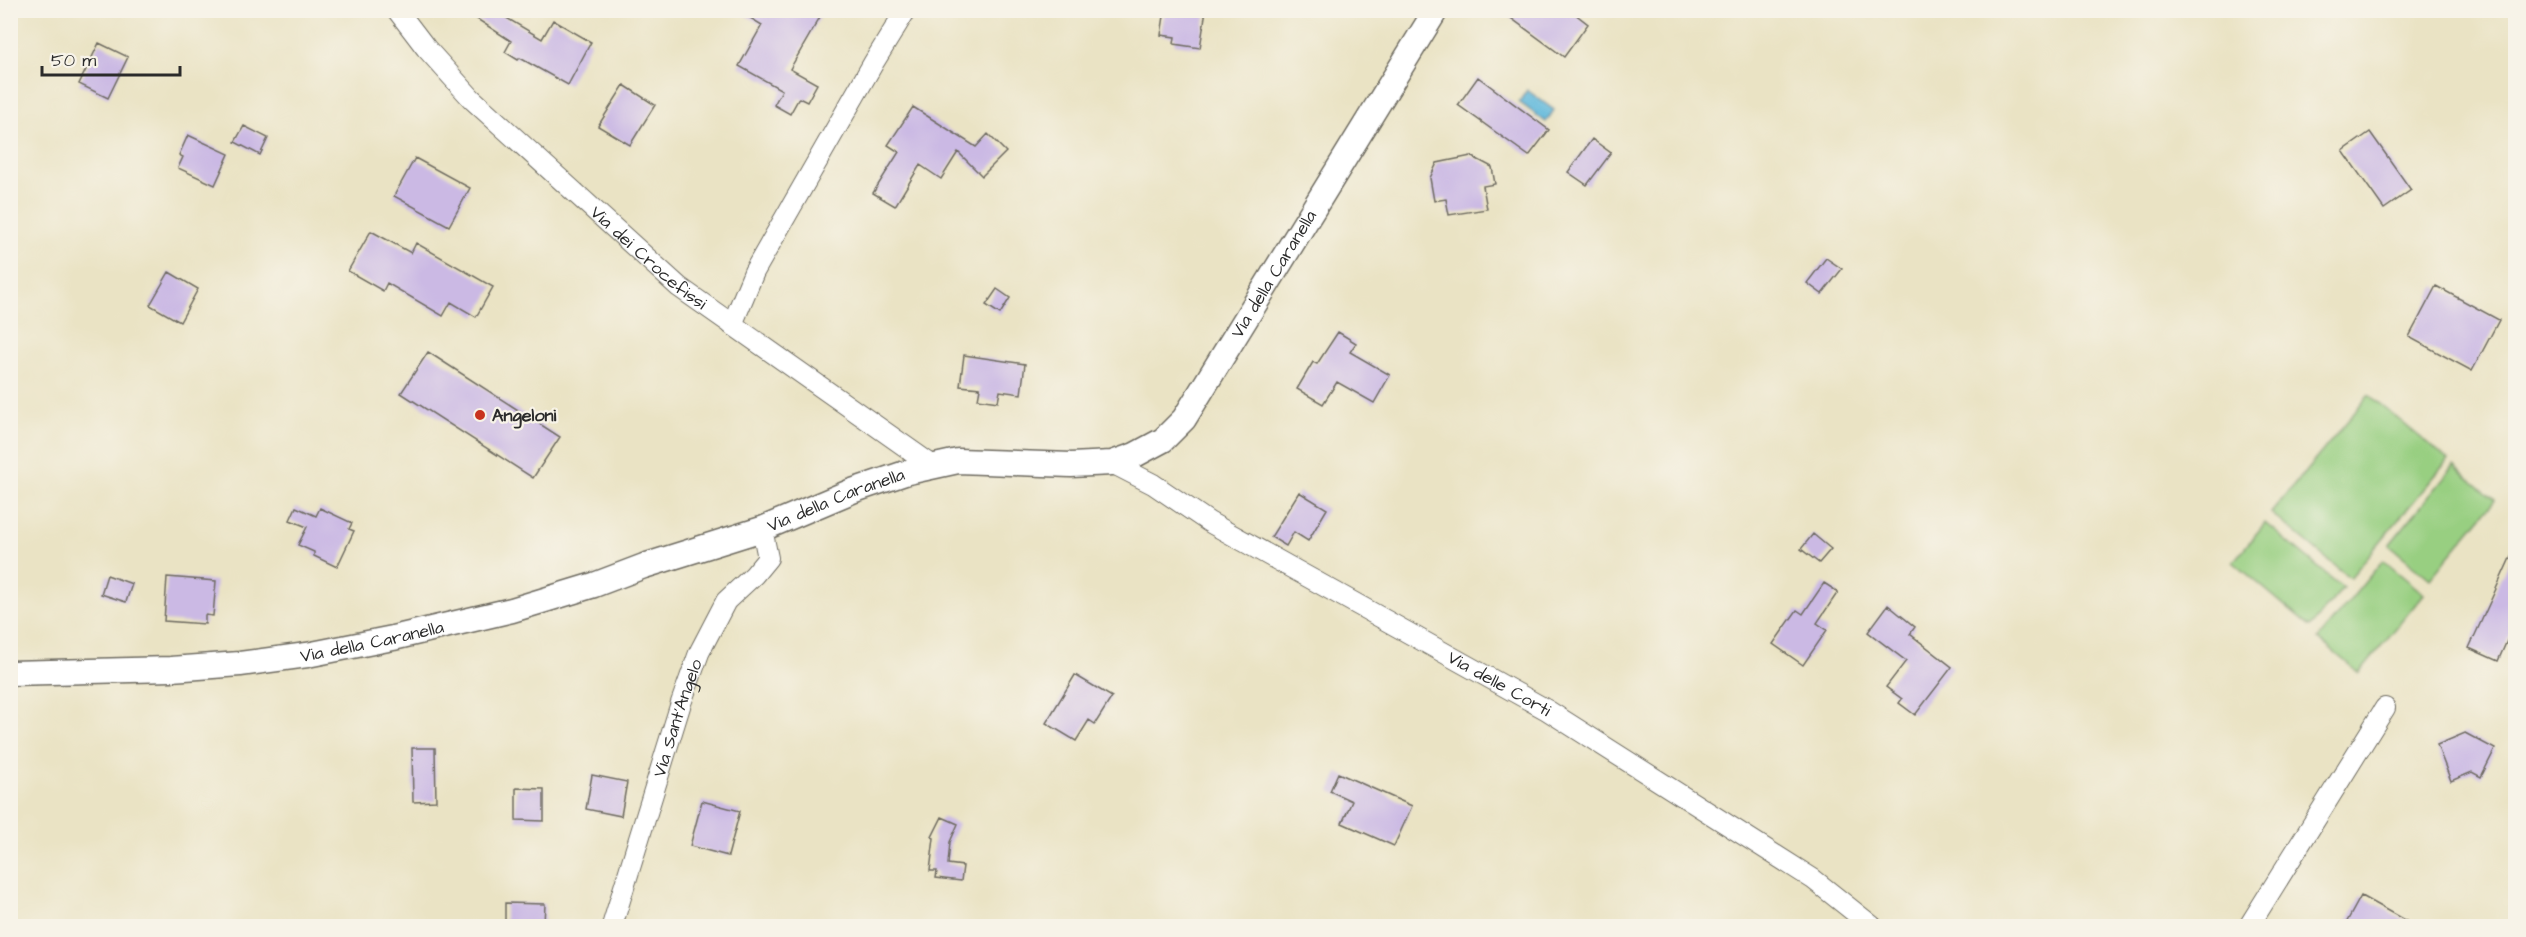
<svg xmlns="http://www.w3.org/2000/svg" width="2526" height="937" font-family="'Architects Daughter',sans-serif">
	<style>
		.green { fill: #98cf81; stroke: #627d56; stroke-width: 1.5 }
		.water { fill: #5eb8db; stroke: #447283; stroke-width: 1.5 }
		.building { fill: #cbb9e4 }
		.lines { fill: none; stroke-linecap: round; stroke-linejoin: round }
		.minor-casing { stroke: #6e6b61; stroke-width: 22 }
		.major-casing { stroke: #6e6b61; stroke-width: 27 }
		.minor { stroke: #fff; stroke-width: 20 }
		.major { stroke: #fff; stroke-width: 24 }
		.poi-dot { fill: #c8321e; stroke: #f7f3e8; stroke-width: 2 }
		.labels { text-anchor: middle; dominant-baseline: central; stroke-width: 4.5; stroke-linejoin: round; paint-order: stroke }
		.street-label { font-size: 18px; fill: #2b2b2b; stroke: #f7f3e8 }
		.poi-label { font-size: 18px; font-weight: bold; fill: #2b2b2b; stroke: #f7f3e8; text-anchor: start }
	</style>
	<rect width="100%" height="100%" fill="#f7f3e8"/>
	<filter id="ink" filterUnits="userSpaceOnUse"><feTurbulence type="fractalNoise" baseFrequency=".0167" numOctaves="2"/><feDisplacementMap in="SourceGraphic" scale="12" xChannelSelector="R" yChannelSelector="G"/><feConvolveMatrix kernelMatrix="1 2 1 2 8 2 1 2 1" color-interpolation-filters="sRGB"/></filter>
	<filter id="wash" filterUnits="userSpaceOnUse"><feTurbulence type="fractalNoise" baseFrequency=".008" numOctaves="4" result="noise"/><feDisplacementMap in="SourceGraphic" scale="24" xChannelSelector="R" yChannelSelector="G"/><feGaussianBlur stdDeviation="1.35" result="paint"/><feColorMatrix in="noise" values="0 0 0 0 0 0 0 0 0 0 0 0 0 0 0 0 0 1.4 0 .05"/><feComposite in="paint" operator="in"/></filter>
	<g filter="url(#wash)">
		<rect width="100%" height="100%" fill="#eae3c4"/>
		<!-- green -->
		<path class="green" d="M2369 395 2448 460 2350 578 2271 513Z
			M2454 466 2495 500 2430 579 2389 545Z
			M2265 523 2343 588 2310 627 2233 562Z
			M2383 560 2424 594 2359 673 2318 639Z"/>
		<!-- water -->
		<path class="water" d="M1527 90 1554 110 1546 122 1519 102Z"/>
		<g id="blocks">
			<!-- building -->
			<path class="building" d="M463 10H493L542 39 553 20 591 42 568 85 520 58 518 60 505 52 511 41Z
				M737 10H824L790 69 817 84 807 102 799 98 790 114 774 105 782 90 739 66 762 25Z
				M1165 10H1206L1200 48 1174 44 1175 37 1161 35Z
				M1500 10H1570L1588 24 1564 57Z
				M99 43 128 57 108 98 79 84Z
				M1478 77 1549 130 1529 156 1458 105Z
				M624 85 655 105 630 145 598 126Z
				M913 107 976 147 988 134 1006 152 982 176 958 152 941 179 920 165 895 206 873 193 899 152 888 145Z
				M244 126 268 138 260 155 235 142Z
				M2370 132 2411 190 2384 209 2343 151Z
				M188 135 229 154 215 185 178 168 183 157 179 155Z
				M1592 139 1611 153 1587 185 1568 172Z
				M1471 156 1492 167 1495 184 1483 186 1487 209 1449 215 1446 199 1434 201 1430 178 1437 163Z
				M415 158 470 188 449 226 394 196Z
				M371 231 411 253 416 243 493 287 476 317 451 302 443 316 387 283 383 291 348 271Z
				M1826 258 1842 269 1822 294 1807 283Z
				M169 272 198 289 180 322 150 305Z
				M2436 286 2499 320 2472 371 2409 337Z
				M997 289 1010 298 1000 314 986 305Z
				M1338 332 1356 343 1350 352 1390 375 1374 403 1337 382 1323 404 1297 389 1313 362 1317 364Z
				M428 352 560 437 533 478 401 393Z
				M964 355 1025 364 1021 394 1000 391 998 402 978 399 980 388 960 386Z
				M1299 492 1327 509 1308 541 1294 532 1286 546 1271 537Z
				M296 507 316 516 320 508 352 523 349 529 354 531 337 567 314 556V552L298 545 307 527 290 520Z
				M1813 534 1831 549 1819 563 1801 549Z
				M2516 545V637L2510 634 2498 661 2469 648Z
				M107 575 132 584 126 602 101 594Z
				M167 577 216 581 213 616 205 615V624L164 621Z
				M1824 583 1838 592 1817 623 1827 630 1803 665 1773 644 1797 610 1803 614Z
				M1888 605 1915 627 1910 634 1952 667 1915 715 1899 703 1902 699 1886 687 1906 661 1868 632Z
				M1075 675 1112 697 1095 724 1089 720 1076 741 1046 723Z
				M2465 733 2495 749 2481 777 2472 772 2451 781 2437 745Z
				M412 748H435L436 801 413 802Z
				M1338 773 1412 806 1394 846 1342 823 1352 801 1330 791Z
				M592 775 627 782 621 816 586 809Z
				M516 788 544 789V821L516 820Z
				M702 801 740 811 728 856 690 846Z
				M942 817 958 824 950 842 948 864 963 866 961 881 936 878 937 871H930L934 838 932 837Z
				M2361 896 2417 927H2344Z
				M505 903 545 904 544 923H532V927H505Z"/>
		</g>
	</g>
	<g filter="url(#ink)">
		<use href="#blocks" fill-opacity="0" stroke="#6e6b61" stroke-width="1.5"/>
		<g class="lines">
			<defs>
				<g id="minor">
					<path id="s1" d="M397 10 426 48 472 99 679 287 933 466"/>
					<path d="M732 325 754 272 874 62 906 10"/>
					<path id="s2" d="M1112 463 1153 484 1209 522 1547 710 1813 879 1872 926"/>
					<path id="s3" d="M612 926 681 703 699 653 726 601 754 575 768 558 762 529"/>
					<path d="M2249 926 2385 708"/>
				</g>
				<g id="major">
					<path id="s4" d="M10 673 171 669 240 664 307 655 393 638 512 610 594 585 644 566 762 529 852 491 908 472 958 461 1071 465 1112 463 1135 455 1163 440 1184 419 1436 10"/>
				</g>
			</defs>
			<!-- minor casing -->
			<use href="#minor" class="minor-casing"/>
			<!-- major casing -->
			<use href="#major" class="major-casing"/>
			<!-- minor -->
			<use href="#minor" class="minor"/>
			<!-- major -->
			<use href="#major" class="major"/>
		</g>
	</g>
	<!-- markers -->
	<circle class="poi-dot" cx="480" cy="415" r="6"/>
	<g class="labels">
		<!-- street labels -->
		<g class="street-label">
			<text stroke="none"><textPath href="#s1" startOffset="354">Via dei Crocefissi</textPath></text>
			<text stroke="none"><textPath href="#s4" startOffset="1389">Via della Caranella</textPath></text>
			<text stroke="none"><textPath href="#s4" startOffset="850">Via della Caranella</textPath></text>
			<text stroke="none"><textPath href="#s4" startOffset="364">Via della Caranella</textPath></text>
			<text stroke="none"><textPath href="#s2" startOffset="446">Via delle Corti</textPath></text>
			<text stroke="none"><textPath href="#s3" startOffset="218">Via Sant'Angelo</textPath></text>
		</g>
		<!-- poi labels -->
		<g class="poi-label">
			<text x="492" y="415">Angeloni</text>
		</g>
	</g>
	<!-- margin -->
	<rect width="2526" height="937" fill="none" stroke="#f7f3e8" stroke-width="36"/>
	<!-- scale -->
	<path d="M42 66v9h138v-9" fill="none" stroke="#2b2b2b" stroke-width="3"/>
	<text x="51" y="66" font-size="18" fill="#2b2b2b" stroke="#f7f3e8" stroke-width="4.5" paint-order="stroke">50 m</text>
</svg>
